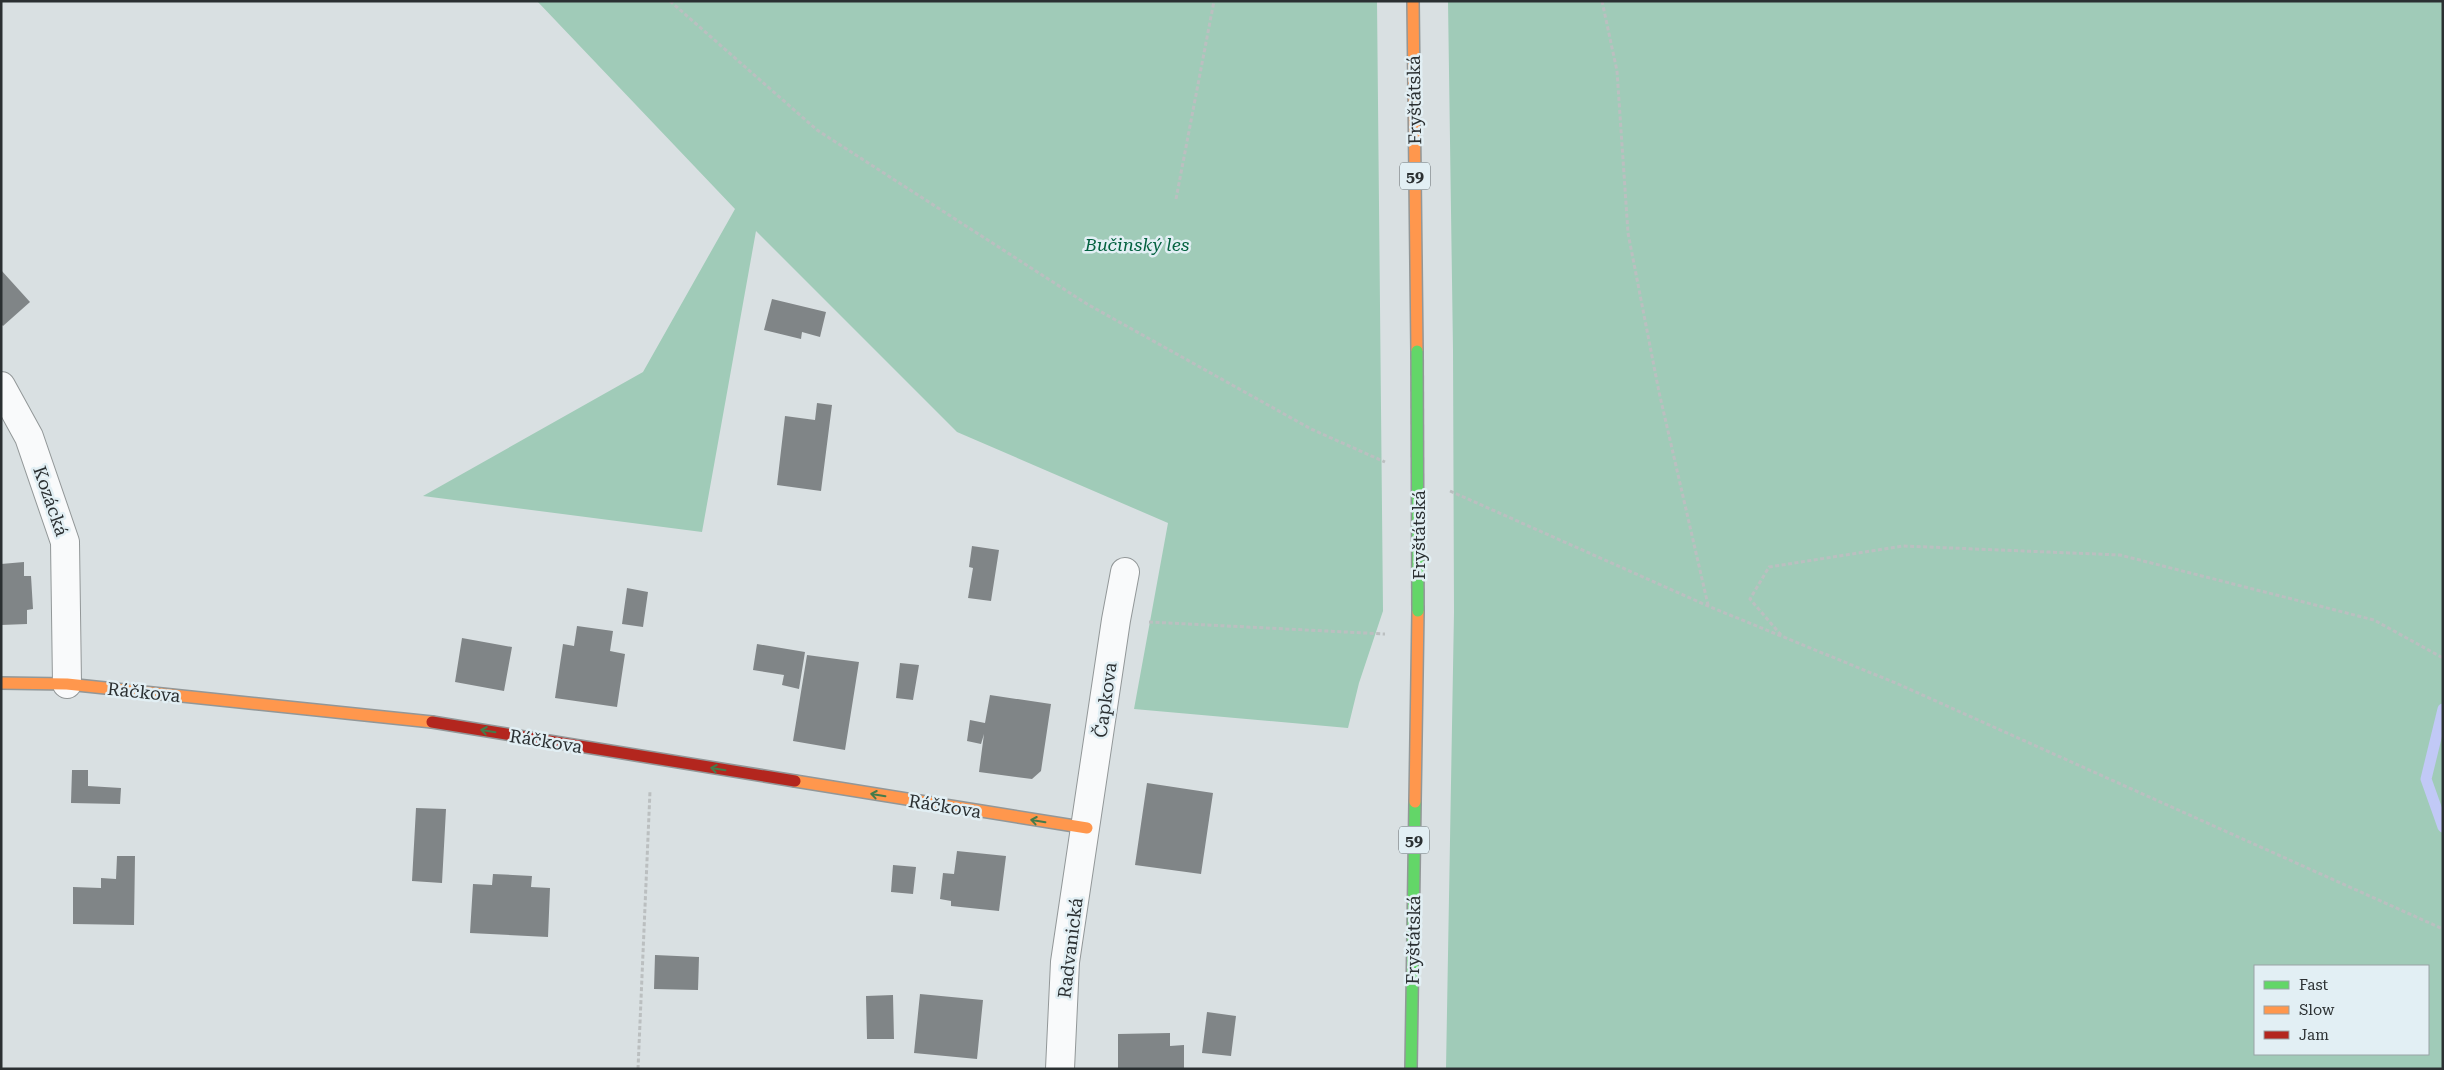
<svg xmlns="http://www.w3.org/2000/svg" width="2444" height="1070" font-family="'Roboto Serif',serif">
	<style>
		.forest { fill: #a0cbb8; fill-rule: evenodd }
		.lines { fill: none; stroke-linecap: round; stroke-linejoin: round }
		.stream { stroke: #c1c9f6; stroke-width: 11 }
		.building { fill: #808587 }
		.street-casing { stroke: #929798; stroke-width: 30 }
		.fast-casing { stroke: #929798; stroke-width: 14 }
		.slow-casing { stroke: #929798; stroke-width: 14 }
		.jam-casing { stroke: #929798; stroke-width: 14 }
		.path { stroke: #bbbfc0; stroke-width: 3; stroke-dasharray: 4 2.5; stroke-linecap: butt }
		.street { stroke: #f9fafb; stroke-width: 28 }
		.fast { stroke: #63d668; stroke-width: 11 }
		.slow { stroke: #ff974d; stroke-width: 11 }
		.jam { stroke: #b3261e; stroke-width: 11 }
		.fast-bridge-casing { stroke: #929798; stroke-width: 14; stroke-linecap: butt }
		.fast-bridge { stroke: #63d668; stroke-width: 11 }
		.oneway { stroke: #447b4a }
		.labels { text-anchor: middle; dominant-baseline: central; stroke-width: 5; stroke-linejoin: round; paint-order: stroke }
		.shield { fill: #e2eff4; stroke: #62696c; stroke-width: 1 }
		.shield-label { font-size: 16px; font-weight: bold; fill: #2b3032 }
		.street-label { font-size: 18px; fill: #2b3032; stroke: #e2eff4 }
		.park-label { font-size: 18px; font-style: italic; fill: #046240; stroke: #e2eff4 }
	</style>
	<rect width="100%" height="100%" fill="#d9e0e2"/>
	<!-- forest -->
	<path class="forest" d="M537 1H1377L1383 611 1359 683 1348 728 1134 709 1168 523 957 432 756 231 702 532 423 496 643 372 735 209Z
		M1448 1H2443V1069H1446L1454 612 1453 350ZM2255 966H2428V1054H2255Z"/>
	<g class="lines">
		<!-- stream -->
		<path class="stream" d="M2443 709 2426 779 2443 827"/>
	</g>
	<!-- building -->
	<path class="building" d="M1 270 30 302 3 326 1 324Z
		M772 299 826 312 820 337 802 332 801 339 764 330Z
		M817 403 832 405 821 491 777 485 785 416 815 420Z
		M972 546 999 550 991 601 968 598 973 568 969 567Z
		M24 562V576H31L33 609 27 610V624L1 625V564Z
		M627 588 648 592 643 627 622 624Z
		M577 626 613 631 610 651 625 654 617 707 555 698 563 644 574 646Z
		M462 638 512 647 504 691 455 682Z
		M757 644 805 652 799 689 782 685 784 675 753 670Z
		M807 655 859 662 845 750 793 741Z
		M900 663 919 665 913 700 896 698Z
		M990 695 1051 704 1041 771 1032 779 979 772 984 734 981 744 967 741 970 720 985 723Z
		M72 770H88V786L121 788 120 804 71 803Z
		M1147 783 1213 793 1201 874 1135 865Z
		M416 808 446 809 442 883 412 881Z
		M957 851 1006 856 999 911 951 906V901L940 899 943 873 954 874Z
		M117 856H135L134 925 73 924V887L101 888V878L116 879Z
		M893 865 916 867 913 894 891 892Z
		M493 874 532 876 531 887 550 888 548 937 470 933 473 884 492 885Z
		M655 955 699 957 698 990 654 989Z
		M920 994 983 1000 977 1059 914 1053Z
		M893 995 894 1039H867L866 996Z
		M1207 1012 1236 1016 1231 1056 1202 1053Z
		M1170 1033V1046L1184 1045V1069H1118V1034Z"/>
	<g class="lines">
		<defs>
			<path id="street" d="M1 386 29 437 65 542 67 684
				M1060 1069 1065 962 1116 620 1125 572"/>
			<path id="fast" d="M1411 1069 1415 802"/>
			<path id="slow" d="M1413 1 1417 351
				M1 683 67 684 432 722
				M795 781 1087 828
				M1415 802 1418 611"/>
			<path id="jam" d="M432 722 795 781"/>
		</defs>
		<!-- street casing -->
		<use href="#street" class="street-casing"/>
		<!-- fast casing -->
		<use href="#fast" class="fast-casing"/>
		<!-- slow casing -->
		<use href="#slow" class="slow-casing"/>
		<!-- jam casing -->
		<use href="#jam" class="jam-casing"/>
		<!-- path -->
		<path class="path" d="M670 1 817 130 1087 304 1311 429 1385 462
			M1602 1 1617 71 1628 233 1659 392 1708 605
			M1176 199 1214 1
			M1450 491 1708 606 1898 684 2443 929
			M1149 622 1385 634
			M1781 635 1750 599 1769 567 1903 546 2120 555 2374 620 2443 658
			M638 1069 650 791"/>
		<!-- street -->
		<use href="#street" class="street"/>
		<!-- fast -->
		<use href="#fast" class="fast"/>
		<!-- slow -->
		<use href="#slow" class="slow"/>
		<!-- jam -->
		<use href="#jam" class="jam"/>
		<defs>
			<path id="fast-bridge" d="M1417 351 1418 611"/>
		</defs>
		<!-- fast-bridge casing -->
		<use href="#fast-bridge" class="fast-bridge-casing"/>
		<!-- fast-bridge -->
		<use href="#fast-bridge" class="fast-bridge"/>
	</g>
	<!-- one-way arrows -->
	<defs><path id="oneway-shaft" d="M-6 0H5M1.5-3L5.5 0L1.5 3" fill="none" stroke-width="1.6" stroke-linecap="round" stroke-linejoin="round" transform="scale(1.25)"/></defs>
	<g class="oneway">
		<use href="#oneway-shaft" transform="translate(488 731) rotate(-171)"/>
		<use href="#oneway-shaft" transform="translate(718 769) rotate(-171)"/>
		<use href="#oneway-shaft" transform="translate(878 795) rotate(-171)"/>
		<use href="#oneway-shaft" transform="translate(1038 821) rotate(-171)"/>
	</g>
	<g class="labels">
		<!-- shield labels -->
		<g class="shield">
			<rect x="1400" y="162.5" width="30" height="27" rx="4"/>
			<rect x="1399" y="826.5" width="30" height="27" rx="4"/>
		</g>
		<g class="shield-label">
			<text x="1415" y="176">59</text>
			<text x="1414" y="840">59</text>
		</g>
		<!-- street labels -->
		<g class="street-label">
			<text transform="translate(1414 100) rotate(-91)">Fryštátská</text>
			<text transform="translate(51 501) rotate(71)">Kozácká</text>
			<text transform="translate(1418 535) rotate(-90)">Fryštátská</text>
			<text transform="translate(144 692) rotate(6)">Ráčkova</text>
			<text transform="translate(1105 700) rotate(-82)">Čapkova</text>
			<text transform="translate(546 741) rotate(9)">Ráčkova</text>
			<text transform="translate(945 806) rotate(9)">Ráčkova</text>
			<text transform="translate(1413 940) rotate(-89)">Fryštátská</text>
			<text transform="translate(1070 948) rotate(-83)">Radvanická</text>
		</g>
		<!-- park labels -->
		<g class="park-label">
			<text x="1137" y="244">Bučinský les</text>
		</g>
	</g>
	<!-- border -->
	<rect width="2444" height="1070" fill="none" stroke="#2b3032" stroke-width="5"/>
	<!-- legend -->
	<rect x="2254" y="965" width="175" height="90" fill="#e2eff4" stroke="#99a3a6"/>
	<rect x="2264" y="981" width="25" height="8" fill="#63d668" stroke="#99a3a6"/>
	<text x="2299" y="990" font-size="15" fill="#2b3032">Fast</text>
	<rect x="2264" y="1006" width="25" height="8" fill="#ff974d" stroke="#99a3a6"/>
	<text x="2299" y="1015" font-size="15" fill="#2b3032">Slow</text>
	<rect x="2264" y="1031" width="25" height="8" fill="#b3261e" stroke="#99a3a6"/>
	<text x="2299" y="1040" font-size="15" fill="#2b3032">Jam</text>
</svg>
